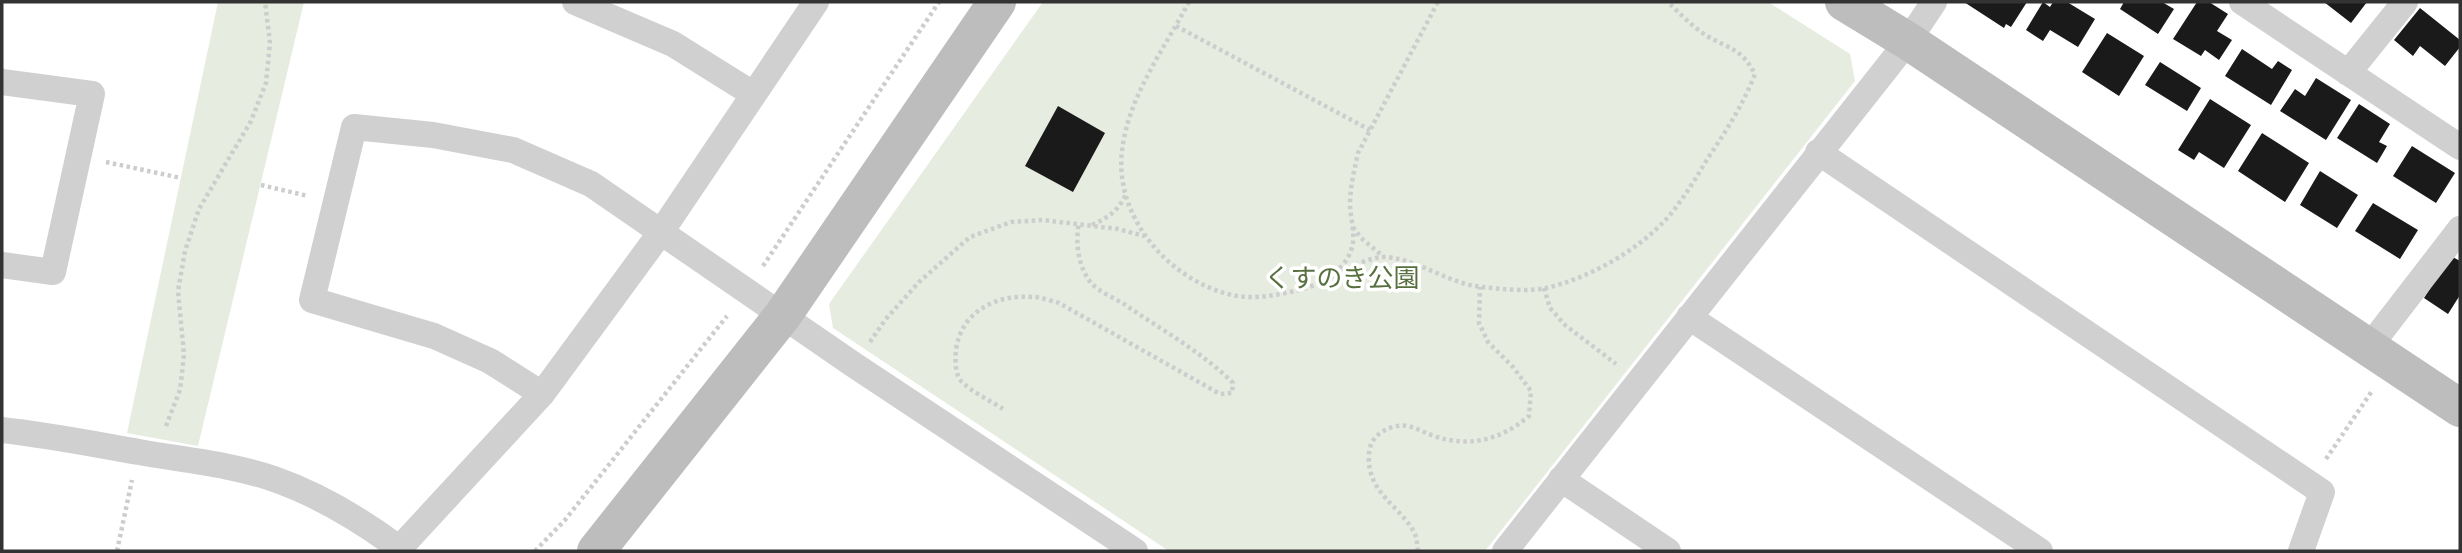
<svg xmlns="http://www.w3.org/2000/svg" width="2462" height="553" font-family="Commissioner,'Noto Sans JP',sans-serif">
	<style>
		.green { fill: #e6ecdf }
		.building { fill: #1a1a1a }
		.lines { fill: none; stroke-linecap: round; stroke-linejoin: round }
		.path { stroke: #cdcdcd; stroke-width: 4.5; stroke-dasharray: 3.5 3.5; stroke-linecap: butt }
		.street { stroke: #d0d0d0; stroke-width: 26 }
		.secondary { stroke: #bdbdbd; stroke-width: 38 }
		.labels { text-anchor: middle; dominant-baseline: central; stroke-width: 7; stroke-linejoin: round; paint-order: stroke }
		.park-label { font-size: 26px; fill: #56703f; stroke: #fff }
	</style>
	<rect width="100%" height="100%" fill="#fff"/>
	<!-- green -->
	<path class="green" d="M218 2H304L198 446 127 433Z
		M1043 2H1768L1850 54 1855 81 1485 551H1169L833 328 829 304Z"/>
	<!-- building -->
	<path class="building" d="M1964 2H2027L2011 27 2006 24 2004 28Z
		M2043 2 2050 7 2053 2H2067L2095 19 2078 47 2050 30 2043 41 2026 30Z
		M2124 2H2162L2174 9 2158 34 2120 9Z
		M2197 2H2209L2228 14 2217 31 2232 40 2219 60 2205 50 2201 56 2173 39Z
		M2324 2H2367L2351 23Z
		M2420 8 2460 40V47L2445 66 2420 46 2413 56 2394 40Z
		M2107 33 2144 56 2119 96 2082 72Z
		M2242 49 2272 69 2278 61 2292 70 2271 105 2225 76Z
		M2160 62 2201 88 2187 111 2145 85Z
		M2316 78 2351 100 2326 140 2280 111 2295 89 2305 96Z
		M2210 99 2251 125 2224 168 2199 152 2194 160 2178 150Z
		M2359 104 2390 124 2379 142 2387 146 2377 163 2337 138Z
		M1058 106 1105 133 1073 192 1025 166Z
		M2262 133 2309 163 2285 202 2238 171Z
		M2412 146 2455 173 2436 203 2393 176Z
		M2320 171 2358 195 2337 228 2300 205Z
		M2373 203 2418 230 2400 259 2355 231Z
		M2451 256 2460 261V295L2448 314 2424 298Z"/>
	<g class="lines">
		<!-- path -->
		<path class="path" d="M1189 2C1164 49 1128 97 1122 151 1114 219 1172 284 1237 296 1257 299 1276 295 1295 291 1316 287 1341 274 1350 253 1357 238 1351 222 1350 206 1350 188 1354 171 1358 153L1438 2
			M1176 26 1370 130
			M106 162 181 178
			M261 185 308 196
			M1092 225C1109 217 1118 211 1126 194
			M1353 227 1361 238 1384 257
			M763 266 939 2
			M1330 277C1346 270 1367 257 1385 257 1419 259 1448 284 1482 287 1501 289 1527 292 1546 288 1590 278 1639 250 1669 216 1684 198 1696 178 1708 158 1726 131 1743 105 1755 74 1742 49 1730 49 1707 36 1693 27 1680 14 1668 2
			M1544 288 1550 308 1565 325 1616 364
			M870 342 885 320 919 282 970 237 1011 222 1043 220 1118 229 1144 236
			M1003 409C991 401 970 391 961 381 955 374 955 359 956 350 961 311 997 294 1033 297 1041 297 1051 301 1059 303L1220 394 1232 393 1233 383C1202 352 1160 329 1124 304 1114 298 1100 292 1092 284 1078 268 1075 243 1079 223
			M166 426 180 390 184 355 178 291 185 251 199 209 251 121 266 83 270 43 265 2
			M2326 459 2372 391
			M117 551 132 480
			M535 551 565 520 727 316
			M1418 551C1417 544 1417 537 1413 530 1396 503 1366 491 1369 453 1370 439 1380 431 1393 427 1409 422 1419 431 1434 436 1469 448 1501 440 1529 416L1531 391 1513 367 1488 342 1479 323 1480 287"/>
		<!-- street -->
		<path class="street" d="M575 2 673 44 753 94
			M2242 2 2460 147
			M2348 73 2405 2
			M2 82 92 94 53 272 2 265
			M1818 152 2322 492 2301 551
			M1689 317 2040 551
			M2369 347 2460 229
			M542 394 490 361 434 336 312 300 354 127 433 135 513 150 591 184 854 365 1135 551
			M2 430C48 435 93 444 139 452 183 460 231 464 274 479 320 495 361 520 400 549
			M1561 479 1668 551
			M397 551 542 394 661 232 816 2
			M1505 551 1908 41 1934 2"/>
		<!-- secondary -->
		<path class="secondary" d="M1844 2 1908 41 2460 408
			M596 551 783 315 997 2"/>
	</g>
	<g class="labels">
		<!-- park labels -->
		<g class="park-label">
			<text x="1342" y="276">くすのき公園</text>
		</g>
	</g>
	<!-- border -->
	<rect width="2462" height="553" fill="none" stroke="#333333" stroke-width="7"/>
</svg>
